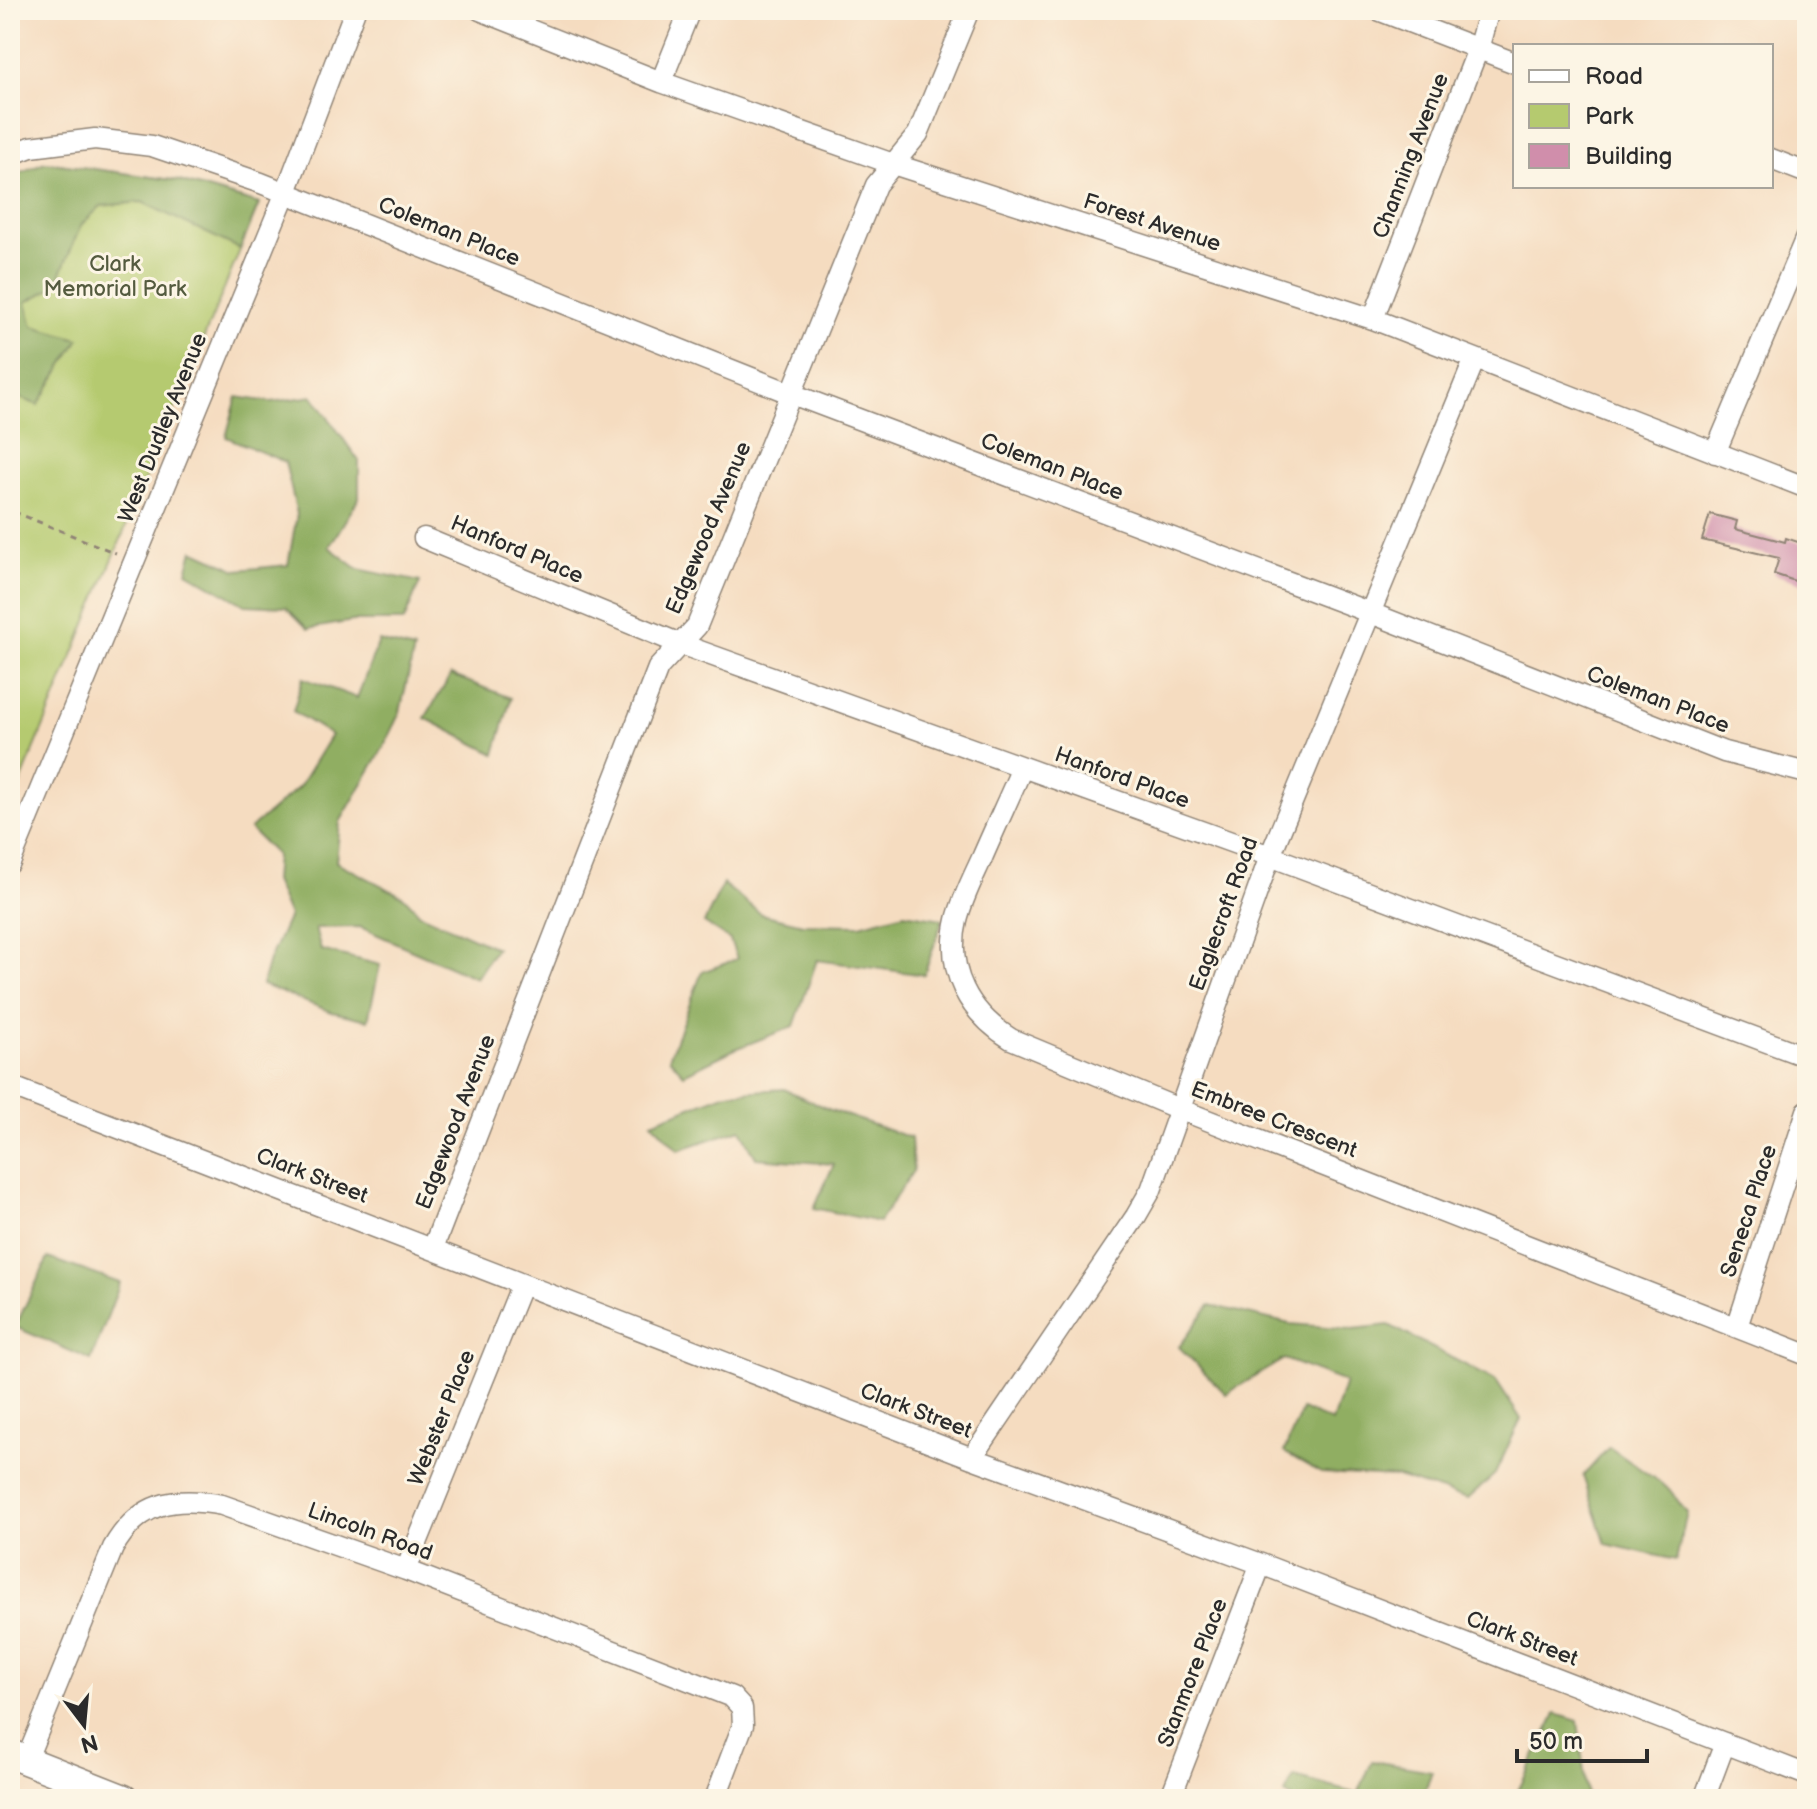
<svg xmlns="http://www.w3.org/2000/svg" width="1817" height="1809" font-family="'Balsamiq Sans',sans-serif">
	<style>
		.green { fill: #b5ca6f; stroke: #707a4d; stroke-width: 2 }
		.forest { fill: #90ae62; stroke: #5e6c46; stroke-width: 2 }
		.building { fill: #d08eab }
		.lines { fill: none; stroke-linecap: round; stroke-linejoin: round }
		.street-casing { stroke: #908476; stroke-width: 23 }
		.secondary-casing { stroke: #908476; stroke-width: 31 }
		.path { stroke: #908476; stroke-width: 3; stroke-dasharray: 6 6; stroke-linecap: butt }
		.street { stroke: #fff; stroke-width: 20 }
		.secondary { stroke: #fff; stroke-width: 28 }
		.labels { text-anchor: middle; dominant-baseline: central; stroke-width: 6; stroke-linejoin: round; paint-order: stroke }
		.street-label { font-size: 22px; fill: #2b2b2b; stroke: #fcf5e5 }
		.park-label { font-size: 22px; fill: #545b3f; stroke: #fcf5e5 }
	</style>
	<rect width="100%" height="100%" fill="#fcf5e5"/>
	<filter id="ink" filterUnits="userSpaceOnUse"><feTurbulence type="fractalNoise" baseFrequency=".0125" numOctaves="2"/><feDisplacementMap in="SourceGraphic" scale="16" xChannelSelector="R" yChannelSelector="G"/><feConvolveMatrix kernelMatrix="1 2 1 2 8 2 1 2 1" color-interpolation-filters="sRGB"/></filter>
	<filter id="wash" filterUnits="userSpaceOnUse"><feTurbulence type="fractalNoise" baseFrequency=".006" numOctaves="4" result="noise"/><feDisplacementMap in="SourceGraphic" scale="32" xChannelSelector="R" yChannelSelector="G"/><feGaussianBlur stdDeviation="1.8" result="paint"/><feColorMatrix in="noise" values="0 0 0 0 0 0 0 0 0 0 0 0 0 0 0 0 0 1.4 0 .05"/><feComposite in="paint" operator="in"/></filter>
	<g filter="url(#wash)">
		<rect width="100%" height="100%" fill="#f5dcc0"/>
		<!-- green -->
		<path class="green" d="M45 162 179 181 259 204 10 808V177Z"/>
		<!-- forest -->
		<path class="forest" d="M45 162 179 181 259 204 240 249 142 202 101 206 81 225 55 287 26 302 33 326 79 339 38 405 10 394V198L20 173Z
			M313 396 359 461V498L329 547 358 569 420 582 404 621H353L308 629 286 607 245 605 187 572 193 550 237 570 288 565 297 514 285 462 226 437 237 397 271 402Z
			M379 641 414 650 400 712 383 748 340 822 336 862 404 897 420 914 496 948 476 978 360 927 315 928 321 950 380 965 368 1020 332 1012 262 985 269 960 289 916 274 881 276 855 250 829 299 787 331 735 293 711 303 678 357 698Z
			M451 675 511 698 495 754 425 718Z
			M723 884 761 914 803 924 860 925 904 913 943 919 924 975 817 960 794 1026 733 1050 684 1074 669 1058 702 972 737 959 730 940 704 923Z
			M784 1089 828 1109 911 1138 913 1171 879 1222 814 1208 834 1164 756 1158 741 1129 678 1150 652 1122 727 1093Z
			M48 1258 120 1283 91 1360 15 1327Z
			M1210 1305 1290 1324 1353 1329 1389 1325 1496 1381 1521 1419 1495 1474 1468 1499 1397 1477 1321 1473 1284 1452 1302 1409 1332 1422 1345 1382 1284 1359 1226 1394 1179 1347Z
			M1609 1447 1669 1489 1687 1513 1676 1560 1606 1544 1583 1476Z
			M1556 1714 1578 1721 1587 1799H1514Z
			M1372 1761 1432 1771 1422 1799H1294L1285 1794 1294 1777 1358 1794Z"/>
		<g id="blocks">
			<!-- building -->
			<path class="building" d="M1710 514 1737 521 1735 529 1785 542 1786 538 1807 545V585L1774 574 1779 558 1702 540Z"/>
		</g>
	</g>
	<g filter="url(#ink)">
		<use href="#blocks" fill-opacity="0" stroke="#908476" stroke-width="2"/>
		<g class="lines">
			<defs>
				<path id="street" d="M480 10 661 82 893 164 1373 319 1807 488
					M1378 10 1515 63
					M661 82 690 10
					M10 155 31 147 95 139 152 146 261 183 792 394 1371 613 1724 752 1807 773
					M1771 159 1807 173
					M1373 319 1478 49 1489 10
					M1715 453 1807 235
					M424 538 680 644 1270 856 1807 1057
					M1022 768C1009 798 995 828 982 858 973 878 962 899 957 920 945 971 969 1013 1011 1039L1179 1109 1807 1355
					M10 863 286 192 355 10
					M10 1086 972 1458 1261 1564 1807 1775
					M433 1248 658 668 697 626 876 185 918 134 969 10
					M1737 1327 1807 1111
					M972 1458 1136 1216 1151 1190 1270 856 1474 361
					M406 1570 522 1284
					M26 1761 113 1548C139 1502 173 1496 222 1505L406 1570 732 1697 742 1708 743 1725 715 1799
					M1170 1799 1261 1564
					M1704 1799 1725 1743"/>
				<path id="secondary" d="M10 1754 124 1799"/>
			</defs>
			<!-- street casing -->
			<use href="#street" class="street-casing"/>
			<!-- secondary casing -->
			<use href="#secondary" class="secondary-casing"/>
			<!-- path -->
			<path class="path" d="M14 512 116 553"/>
			<!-- street -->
			<use href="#street" class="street"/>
			<!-- secondary -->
			<use href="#secondary" class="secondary"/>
		</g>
	</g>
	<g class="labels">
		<!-- street labels -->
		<g class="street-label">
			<text transform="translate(1411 156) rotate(-69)">Channing Avenue</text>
			<text transform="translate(1152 223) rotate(18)">Forest Avenue</text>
			<text transform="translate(449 232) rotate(22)">Coleman Place</text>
			<text transform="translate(163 428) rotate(-68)">West Dudley Avenue</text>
			<text transform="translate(1052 467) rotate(21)">Coleman Place</text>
			<text transform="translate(709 528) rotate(-67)">Edgewood Avenue</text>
			<text transform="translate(517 550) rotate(23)">Hanford Place</text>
			<text transform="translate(1658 700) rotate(21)">Coleman Place</text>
			<text transform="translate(1122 778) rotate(20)">Hanford Place</text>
			<text transform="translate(1224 914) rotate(-70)">Eaglecroft Road</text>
			<text transform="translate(1274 1120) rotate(21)">Embree Crescent</text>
			<text transform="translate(456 1122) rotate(-69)">Edgewood Avenue</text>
			<text transform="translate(312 1176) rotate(21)">Clark Street</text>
			<text transform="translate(1749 1211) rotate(-72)">Seneca Place</text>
			<text transform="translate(916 1411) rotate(21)">Clark Street</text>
			<text transform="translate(442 1418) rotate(-68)">Webster Place</text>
			<text transform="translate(370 1532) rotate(20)">Lincoln Road</text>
			<text transform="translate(1522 1639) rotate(21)">Clark Street</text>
			<text transform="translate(1193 1673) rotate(-69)">Stanmore Place</text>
		</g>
		<!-- park labels -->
		<g class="park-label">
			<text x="115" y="264">Clark<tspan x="115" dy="25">Memorial Park</tspan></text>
		</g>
	</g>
	<!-- margin -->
	<rect width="1817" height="1809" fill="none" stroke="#fcf5e5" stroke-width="40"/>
	<!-- legend -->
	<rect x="1513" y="44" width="260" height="144" fill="#fcf5e5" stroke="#a8a49b" stroke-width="2"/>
	<rect x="1529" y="70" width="40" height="12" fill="#ffffff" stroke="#a8a49b" stroke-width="2"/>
	<text x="1585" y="84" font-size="24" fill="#2b2b2b">Road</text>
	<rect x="1529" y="104" width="40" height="24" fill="#b5ca6f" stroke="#a8a49b" stroke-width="2"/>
	<text x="1585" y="124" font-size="24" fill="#2b2b2b">Park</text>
	<rect x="1529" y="144" width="40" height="24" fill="#d08eab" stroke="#a8a49b" stroke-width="2"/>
	<text x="1585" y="164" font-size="24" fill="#2b2b2b">Building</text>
	<!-- north arrow -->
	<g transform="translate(84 1725) rotate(164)" stroke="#fcf5e5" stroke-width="6" paint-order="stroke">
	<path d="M0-6L14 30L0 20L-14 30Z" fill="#2b2b2b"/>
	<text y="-12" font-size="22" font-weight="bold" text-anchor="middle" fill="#2b2b2b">N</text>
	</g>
	<!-- scale -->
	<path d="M1517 1749v12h130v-12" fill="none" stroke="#2b2b2b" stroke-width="4"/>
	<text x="1529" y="1749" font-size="24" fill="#2b2b2b" stroke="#fcf5e5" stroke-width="6" paint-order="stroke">50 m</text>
</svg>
